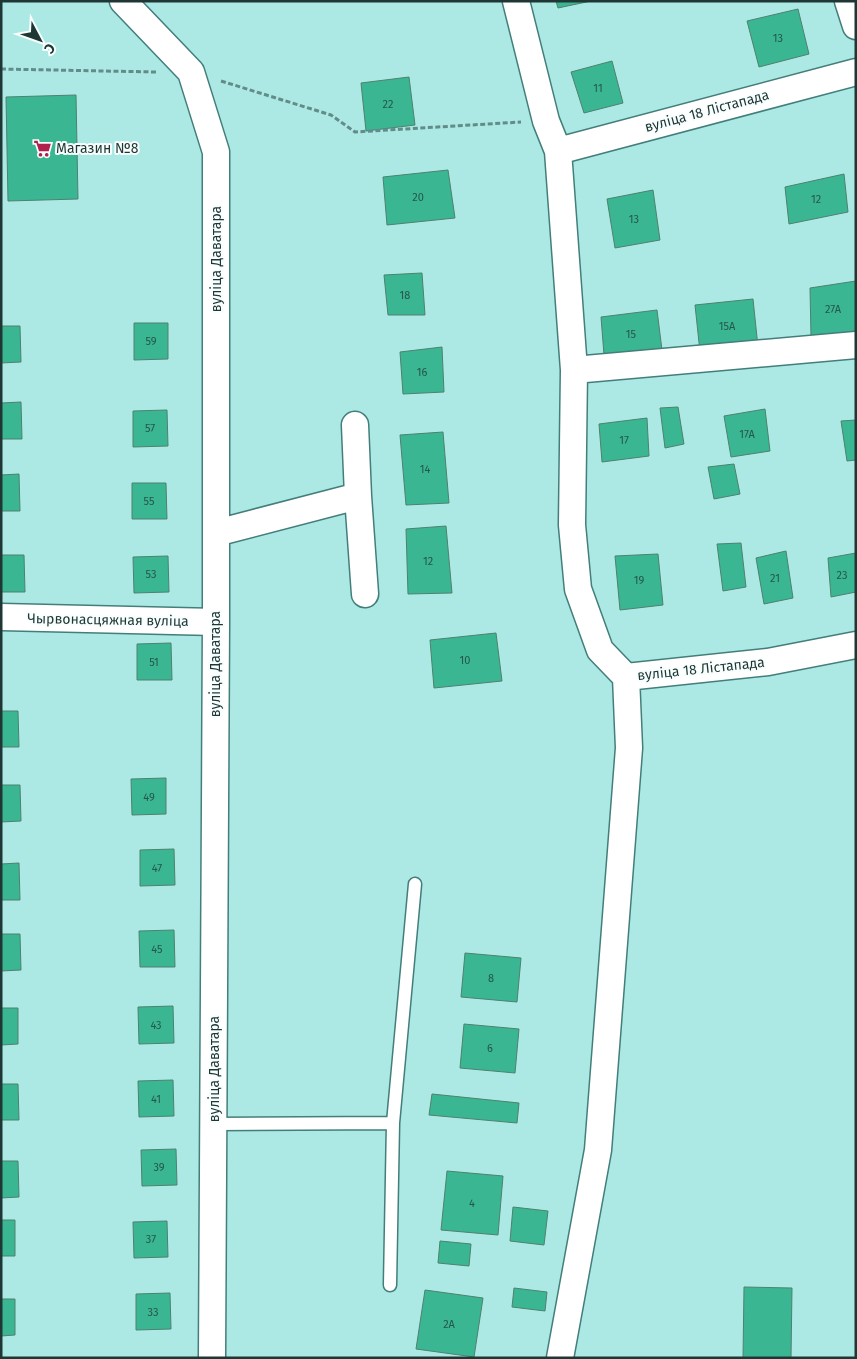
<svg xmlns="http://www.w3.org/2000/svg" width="857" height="1359" font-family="'Fira Sans',sans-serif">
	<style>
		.building { fill: #3bb692; stroke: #4e816f }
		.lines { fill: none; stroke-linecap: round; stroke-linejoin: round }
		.service-casing { stroke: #437e7a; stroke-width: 15 }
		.minor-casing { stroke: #437e7a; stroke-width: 29 }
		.path { stroke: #628c89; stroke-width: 3; stroke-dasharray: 5 2.5; stroke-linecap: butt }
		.service { stroke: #fff; stroke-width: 12 }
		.minor { stroke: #fff; stroke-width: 26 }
		.labels { text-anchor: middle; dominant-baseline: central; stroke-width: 4; stroke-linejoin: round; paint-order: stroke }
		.number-label { font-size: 11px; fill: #25574c }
		.street-label { font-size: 14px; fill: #1e3735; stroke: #f8fefd }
		.poi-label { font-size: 14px; fill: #1e3735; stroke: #f8fefd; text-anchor: start }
	</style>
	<rect width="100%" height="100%" fill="#ace9e4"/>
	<!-- building -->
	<path class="building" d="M556 1H591L558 8Z
		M798 9 809 54 759 67 747 21Z
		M612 61 623 103 584 113 571 72Z
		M409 77 415 125 366 131 361 83Z
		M76 95 78 199 8 201 6 97Z
		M448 170 455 218 387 225 383 177Z
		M844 174 848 212 789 224 785 187Z
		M653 190 660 240 615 248 607 199Z
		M422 273 425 315H388L384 275Z
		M856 281V331L811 337 810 288Z
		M753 299 758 347 700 352 695 305Z
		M657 310 662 350 604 355 601 317Z
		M134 323H168V359L134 360Z
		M1 326H20L21 362 1 363Z
		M442 347 444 392 403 394 400 352Z
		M21 402 22 439H1V403Z
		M678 407 684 444 665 448 660 408Z
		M765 409 770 451 731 457 724 416Z
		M167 410 168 446 133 447V411Z
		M647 418 649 456 602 462 599 424Z
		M856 420V460L847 461 841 421Z
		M443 432 449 503 406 505 400 435Z
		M734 464 740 494 714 499 708 467Z
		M19 474 20 511H1V475Z
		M132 483H166L167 519H132Z
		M446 526 452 593 408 594 406 529Z
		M741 543 746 587 723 591 717 544Z
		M786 551 793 598 764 604 756 558Z
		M856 553V592L831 597 828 558Z
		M658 554 663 605 620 610 615 556Z
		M1 555H24L25 592H1Z
		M168 556 169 592 134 593 133 557Z
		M496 633 502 681 434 688 430 640Z
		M171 643 172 680H137V644Z
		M1 711H18L19 747H1Z
		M166 778V814L132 815 131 779Z
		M1 785H20L21 821 1 822Z
		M174 849 175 885 140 886V850Z
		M19 863 20 900H1V864Z
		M174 930 175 967H140L139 931Z
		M1 934H20L21 970 1 971Z
		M465 953 521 958 517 1002 461 997Z
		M173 1006 174 1043 139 1044 138 1007Z
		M1 1008H18V1044L1 1045Z
		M464 1024 519 1029 515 1073 460 1068Z
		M173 1080 174 1116 139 1117 138 1081Z
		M1 1084H18L19 1120H1Z
		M432 1094 519 1103 517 1123 429 1115Z
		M176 1149 177 1185 142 1186 141 1150Z
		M1 1161H18L19 1197 1 1198Z
		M447 1171 503 1176 498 1235 441 1230Z
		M513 1207 548 1211 544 1245 510 1241Z
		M1 1220H15V1256H1Z
		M167 1221 168 1257 134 1258 133 1222Z
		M440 1241 471 1244 469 1266 438 1263Z
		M744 1287 792 1288 791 1358H743Z
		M514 1288 547 1292 545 1311 512 1307Z
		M425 1290 483 1298 474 1357 416 1349Z
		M170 1293 171 1329 136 1330V1294Z
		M1 1299H15V1335L1 1336Z"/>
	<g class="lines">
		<defs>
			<path id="service" d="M393 1123 415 884
				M213 1124 393 1123 390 1285"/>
			<path id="minor" d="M123 1 191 72 216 152V622L212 1358
				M516 1 546 121 558 151 574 370 572 525 578 589 600 650 626 677
				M848 1 856 26
				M558 151 856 72
				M574 370 856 345
				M358 496 365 594
				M216 533 358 496 355 425
				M1 617 216 622
				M626 677 768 662 856 645
				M560 1358 598 1150 629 748 626 677"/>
		</defs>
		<!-- service casing -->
		<use href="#service" class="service-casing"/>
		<!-- minor casing -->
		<use href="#minor" class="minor-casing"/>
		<!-- path -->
		<path class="path" d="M1 69 156 72
			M221 81 331 115 355 132 521 122"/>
		<!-- service -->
		<use href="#service" class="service"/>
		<!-- minor -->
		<use href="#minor" class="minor"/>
	</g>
	<!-- icons -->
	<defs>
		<symbol id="supermarket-bare" viewBox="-9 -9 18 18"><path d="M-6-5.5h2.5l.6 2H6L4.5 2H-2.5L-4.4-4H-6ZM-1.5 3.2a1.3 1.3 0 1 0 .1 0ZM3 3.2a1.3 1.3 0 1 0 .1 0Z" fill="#b2204d" stroke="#f8fefd" stroke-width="2.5" paint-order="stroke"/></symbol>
	</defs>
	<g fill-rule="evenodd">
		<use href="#supermarket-bare" x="30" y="136" width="25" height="25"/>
	</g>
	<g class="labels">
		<!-- number labels -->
		<g class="number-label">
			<text x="778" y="38">13</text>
			<text x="598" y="88">11</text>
			<text x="388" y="104">22</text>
			<text x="418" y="197">20</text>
			<text x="816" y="199">12</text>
			<text x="634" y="219">13</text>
			<text x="405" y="295">18</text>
			<text x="833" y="309">27А</text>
			<text x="727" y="326">15А</text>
			<text x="631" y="334">15</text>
			<text x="151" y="341">59</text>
			<text x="422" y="372">16</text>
			<text x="150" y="428">57</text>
			<text x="747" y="434">17А</text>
			<text x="624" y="440">17</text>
			<text x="425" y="469">14</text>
			<text x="149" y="501">55</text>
			<text x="428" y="561">12</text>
			<text x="151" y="574">53</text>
			<text x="842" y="575">23</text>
			<text x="775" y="578">21</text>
			<text x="639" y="580">19</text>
			<text x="465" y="660">10</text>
			<text x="154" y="662">51</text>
			<text x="149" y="797">49</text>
			<text x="157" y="868">47</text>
			<text x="157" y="949">45</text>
			<text x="491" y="978">8</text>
			<text x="156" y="1025">43</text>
			<text x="490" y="1048">6</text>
			<text x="156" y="1099">41</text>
			<text x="159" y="1167">39</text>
			<text x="472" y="1203">4</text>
			<text x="151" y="1239">37</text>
			<text x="153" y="1312">33</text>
			<text x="449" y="1324">2А</text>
		</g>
		<!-- street labels -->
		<g class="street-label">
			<text transform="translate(707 111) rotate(-15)">вуліца 18 Лістапада</text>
			<text transform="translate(216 259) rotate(-90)">вуліца Даватара</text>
			<text transform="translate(108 620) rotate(1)">Чырвонасцяжная вуліца</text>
			<text transform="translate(215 664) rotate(-90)">вуліца Даватара</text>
			<text transform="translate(701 669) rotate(-6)">вуліца 18 Лістапада</text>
			<text transform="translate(214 1069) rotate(-90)">вуліца Даватара</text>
		</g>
		<!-- poi labels -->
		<g class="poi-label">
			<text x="56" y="148">Магазин №8</text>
		</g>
	</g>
	<!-- border -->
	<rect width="857" height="1359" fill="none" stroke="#1e3735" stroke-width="5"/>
	<!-- north arrow -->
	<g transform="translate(40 40) rotate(131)" stroke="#f8fefd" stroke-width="4" paint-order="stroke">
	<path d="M0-4L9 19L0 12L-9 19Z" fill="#1e3735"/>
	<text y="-8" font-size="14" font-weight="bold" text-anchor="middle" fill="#1e3735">С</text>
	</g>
</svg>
